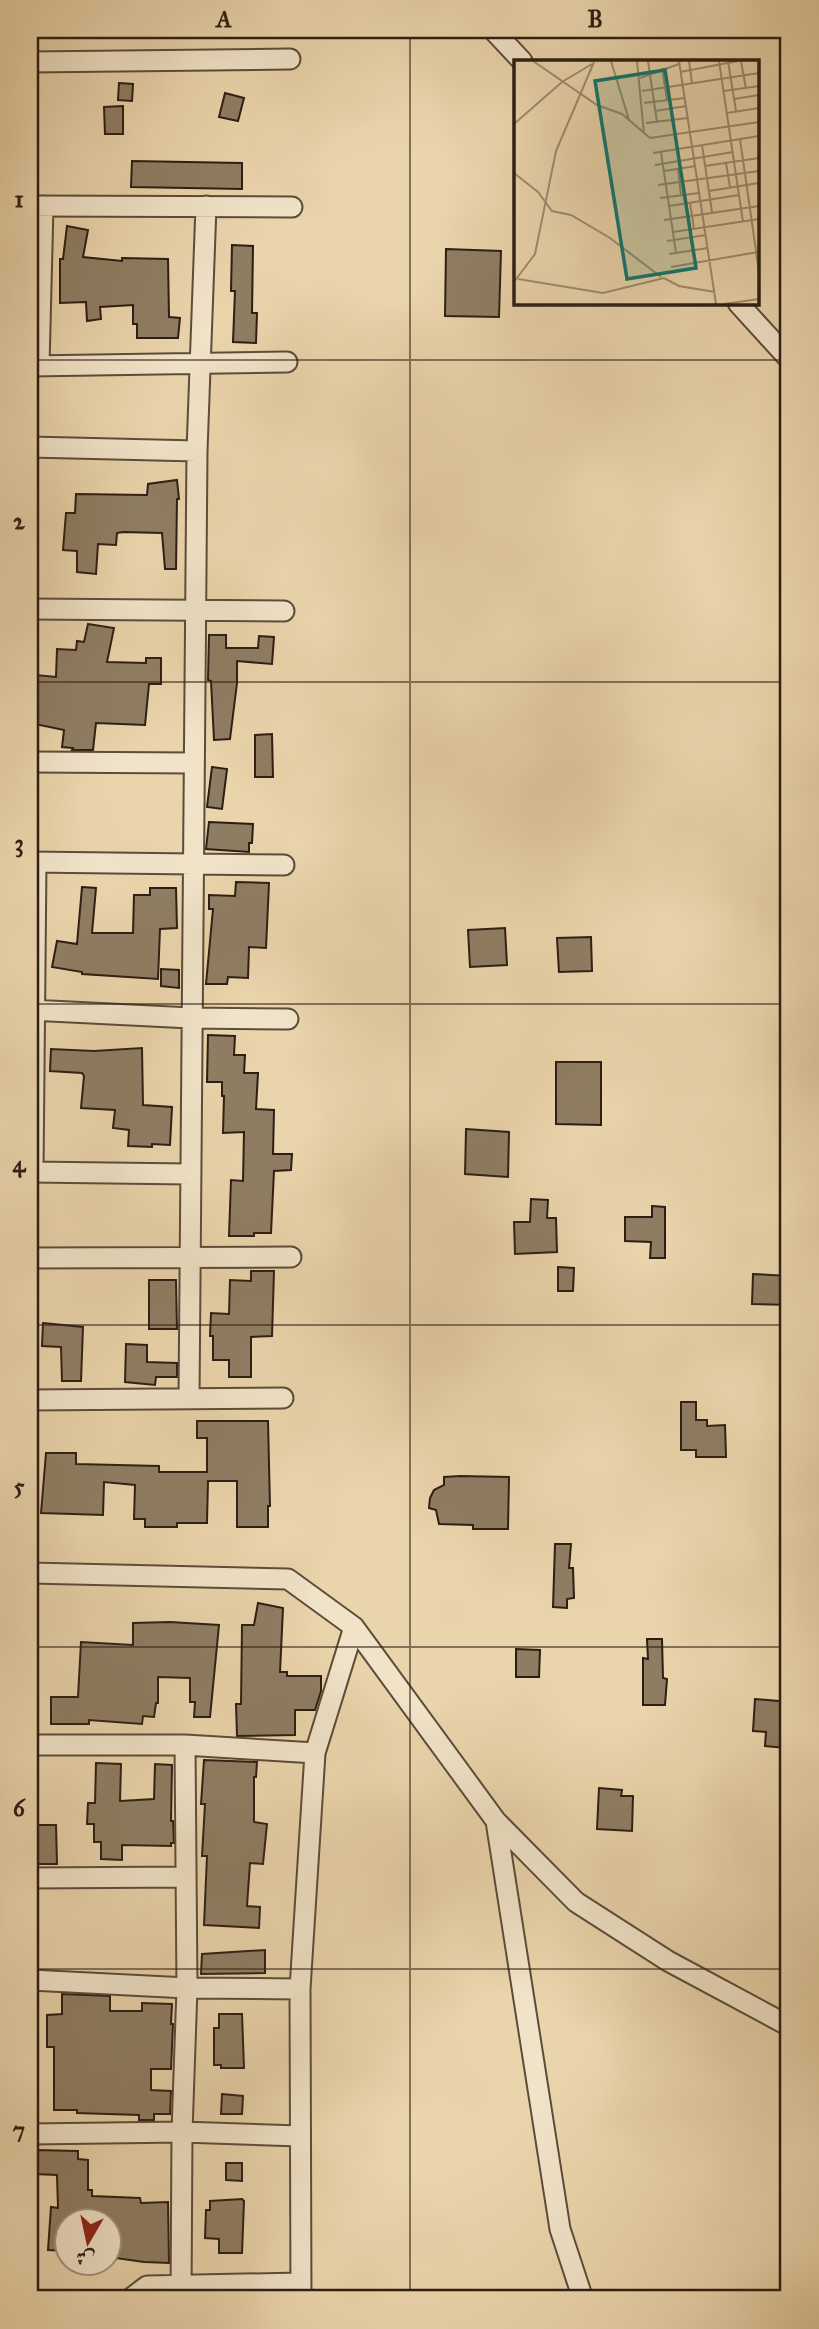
<svg xmlns="http://www.w3.org/2000/svg" width="819" height="2329" font-family="'IM FELL Great Primer',Amiri,serif">
	<style>
		.building { fill: #8f7d63; stroke: #2d1e14; stroke-width: 2 }
		.lines { fill: none; stroke-linecap: round; stroke-linejoin: round }
		.street-casing { stroke: #5c4c3a; stroke-width: 23 }
		.street { stroke: #f1e3c8; stroke-width: 19 }
		.grid { fill: none; stroke: #2d1e14; stroke-width: 2; stroke-opacity: 0.55 }
		.inset-road { fill: none; stroke: #9e8b6f; stroke-width: 2 }
		.view { fill: #0f766e; fill-opacity: 0.15; stroke: #0f766e; stroke-width: 3.5 }
		.inset-edge { fill: none; stroke: #2d1e14; stroke-width: 3.5 }
		.neatline { fill: none; stroke: #2d1e14; stroke-width: 2.5 }
		.grid-label { font-size: 23px; text-anchor: middle; font-weight: bold; fill: #2d1e14 }
	</style>
	<rect width="100%" height="100%" fill="#ead4ab"/>
	<filter id="stains"><feTurbulence type="fractalNoise" baseFrequency=".00286" numOctaves="4"/><feColorMatrix values="0 0 0 0 .2 0 0 0 0 .09 0 0 0 0 .02 0 0 0 .5 -.17"/></filter>
	<radialGradient id="worn" r=".72"><stop offset=".6" stop-color="#630" stop-opacity="0"/><stop offset="1" stop-color="#630" stop-opacity=".3"/></radialGradient>
	<!-- building -->
	<path class="building" d="M119 83 133 84 132 101 118 100Z
		M225 93 244 98 238 121 219 117Z
		M123 106V134H105L104 107Z
		M132 161 242 163V189L131 187Z
		M67 226 88 230 83 257 122 261V258L168 259 169 317 180 318 178 338H137V324H133V305L100 307 101 319 87 321 86 302 60 303V259H63Z
		M232 245 253 246 252 313H257L256 343 233 342 235 291H231Z
		M446 249 501 251 499 317 445 316Z
		M177 480 179 499H177L176 569H165L162 533 123 532 117 533 116 545 98 544 96 574 77 572V551L63 550 66 513H75L76 494 147 495 148 484Z
		M88 624 114 628 107 662 146 663V658H161V684H149L145 725 96 723 93 750H72L73 748 62 747 64 730 30 723V704L36 675 56 677 57 649 76 650 77 641 84 642Z
		M209 635H226V648H258L259 636 274 637 272 664 237 661V683L230 739 214 740 211 681 208 680Z
		M272 734 273 777H255V735Z
		M212 767 227 769 222 809 207 807Z
		M209 822 253 824 252 843H249V852L206 849Z
		M236 882 269 883 266 948 249 947 248 978 228 977 227 984H206L213 909H209V895L235 896Z
		M82 887 96 888 92 933H133L134 895H150V888H176L177 928 160 929 158 979 82 974V972L52 967 57 941 77 944Z
		M505 928 507 965 470 967 468 930Z
		M591 937 592 971 559 972 557 938Z
		M161 969 179 970V988L161 986Z
		M208 1035 235 1036 234 1055H245L244 1073H258L256 1109 274 1110 273 1154H292L291 1170 274 1171 271 1233H254V1236H229L231 1180 243 1181 244 1132 223 1133 224 1096H222V1082H207Z
		M142 1048 143 1105 172 1107 170 1145 152 1144V1147L128 1146 129 1130 113 1128 115 1110 81 1108 84 1076 82 1073 50 1071 51 1049 94 1051Z
		M556 1062H601V1125L556 1124Z
		M466 1129 509 1132 508 1177 465 1174Z
		M531 1199 548 1200 547 1218H556L557 1252 515 1254 514 1222H530Z
		M652 1206 665 1207V1258H650L651 1242 625 1241V1217H652Z
		M558 1267 574 1268 573 1291H558Z
		M251 1271H274L272 1336 251 1337V1377H229V1360H213V1336H210L211 1313 229 1314 230 1280 251 1281Z
		M753 1274 789 1276V1305L752 1304Z
		M149 1280H176L177 1329H149Z
		M43 1323 83 1327 81 1381H62L61 1347 42 1346Z
		M126 1344 147 1345V1362L177 1363V1377H156L155 1385 125 1382Z
		M681 1402H696V1420H707V1426L725 1425 726 1457H696V1450H681Z
		M197 1421H268L270 1506H268V1527H237V1481H208L207 1523H177V1527H145V1519H134L135 1485 104 1482 103 1515 41 1513 46 1453H76V1464L159 1466V1472H207V1438H197Z
		M460 1476 509 1477 508 1529H473V1525L439 1524 436 1510 429 1508 430 1498 434 1490 444 1485V1477Z
		M555 1544H571L569 1568H573L574 1598 567 1599V1608L553 1607Z
		M258 1603 283 1608 280 1672H287V1676H321V1691L315 1710H295V1735L237 1736 236 1704H241L242 1625H254Z
		M170 1622 219 1625 210 1717H194L195 1702H190V1678L158 1677V1703H156L154 1717 143 1716 142 1724 89 1720V1724H51V1697H78L81 1642 133 1645V1623Z
		M647 1639H662L663 1678 667 1679 665 1705H643V1658L648 1659Z
		M516 1649 540 1650 539 1677H516Z
		M755 1699 789 1702 786 1748 765 1746 766 1732 753 1731Z
		M204 1760 257 1762 256 1777H254V1822L267 1824 263 1864 250 1863 247 1906 260 1907 259 1928 204 1925 207 1856H202L205 1804H201Z
		M96 1763 121 1764 120 1801 154 1799 155 1764 172 1765 171 1821H173L174 1843H171V1846L122 1845V1860L101 1859V1842H94V1824H87L88 1803H95Z
		M599 1788 622 1790 621 1796H633L632 1831 597 1829Z
		M34 1825H56L57 1864H35Z
		M265 1950V1973L201 1974 202 1954Z
		M62 1994 110 1996V2011H142V2003L172 2004 171 2024H173L171 2069H151V2090L171 2091 170 2114H154V2120H139V2115L77 2113V2110H54V2047H47V2015L62 2014Z
		M219 2014H242L244 2068H221V2065H214V2028H219Z
		M222 2094 243 2096 242 2114H221Z
		M35 2150 78 2151V2159L88 2160V2190H92V2196L140 2198 141 2203 168 2202 169 2263 144 2262 108 2257V2221H66V2251L48 2250 51 2207 58 2208 57 2175 35 2174Z
		M226 2163H242V2181L226 2180Z
		M242 2199 244 2201 242 2253H219V2239L205 2238 206 2210H210V2201Z"/>
	<g class="lines">
		<defs>
			<path id="street" d="M493 30 522 61
				M30 62 290 59
				M30 206 292 207
				M738 303 789 359
				M30 366 287 362
				M39 366 43 206
				M30 447 197 451
				M30 609 284 611
				M30 762 194 763
				M30 862 284 865
				M30 1010 191 1018 288 1019
				M30 1172 190 1174
				M33 1172 36 862
				M30 1258 291 1257
				M189 1399 197 451 206 206
				M30 1400 283 1398
				M30 1573 288 1579 354 1627 496 1821 576 1902 668 1961 789 2026
				M30 1745H185L315 1753
				M496 1821 560 2229 583 2299
				M30 1878 185 1877
				M30 1980 187 1988 300 1989
				M30 2134 182 2132 300 2136
				M130 2299 147 2286 301 2283
				M181 2299 182 2132 187 1988 185 1745
				M301 2299 300 1989 315 1753 354 1627"/>
		</defs>
		<!-- street casing -->
		<use href="#street" class="street-casing"/>
		<!-- street -->
		<use href="#street" class="street"/>
	</g>
	<!-- grid -->
	<path class="grid" d="M410 30V2299M30 360H789M30 682H789M30 1004H789M30 1325H789M30 1647H789M30 1969H789"/>
	<!-- overview -->
	<g transform="translate(514 60)">
		<rect width="245" height="245" fill="#ead4ab"/>
		<path class="inset-road" d="M19 1 83 45 108 54 136 78 245 62M97 1 115 60M123 1 130 74M134 1 143 62M165 1 202 244M175 1 178 23M205 1 229 162M214 1 222 51M227 1 232 29M148 8 153 40M166 12 224 1M126 18 165 4M128 31 245 13M210 31 245 26M220 39 245 35M130 43 171 38M141 51 172 46M213 53 245 48M132 63 174 58M0 64 48 22 78 4M226 79 245 212M188 85 198 152M147 92 162 193M139 93 245 76M212 103 216 127M141 105 219 92M191 106 245 98M164 109 167 135M150 111 182 106M0 113 24 132 38 151 57 155 96 178 147 217M144 125 245 111M195 131 245 123M146 138 185 133M176 143 180 169M155 146 225 135M150 160 245 146M159 172 245 159M153 181 192 175M155 194 194 188M157 207 244 192M4 219 89 233 150 218 165 226 201 232M0 222 21 194 42 91 80 2M210 244 245 239"/>
		<path class="view" d="M151 10 182 208 113 219 81 21Z"/>
		<rect width="245" height="245" class="inset-edge"/>
	</g>
	<!-- margin -->
	<rect width="819" height="2329" fill="none" stroke="#ead4ab" stroke-width="77"/>
	<!-- north arrow -->
	<g transform="translate(88 2242) rotate(189)"><circle r="33" fill="#f1e3c8" stroke="#a39480" stroke-width="2"/>
	<path d="M0-5L12 26L0 18L-12 26Z" fill="#8f2418"/>
	<text y="-10" font-size="19" font-weight="bold" text-anchor="middle" fill="#2d1e14">ش</text>
	</g>
	<rect x="38" y="38" width="742" height="2252" class="neatline"/>
	<g class="grid-label">
		<text x="224" y="27">A</text>
		<text x="595" y="27">B</text>
		<text x="19" y="207">1</text>
		<text x="19" y="529">2</text>
		<text x="19" y="851">3</text>
		<text x="19" y="1172">4</text>
		<text x="19" y="1494">5</text>
		<text x="19" y="1816">6</text>
		<text x="19" y="2138">7</text>
	</g>
	<rect width="100%" height="100%" filter="url(#stains)"/>
	<rect width="100%" height="100%" fill="url(#worn)"/>
</svg>
